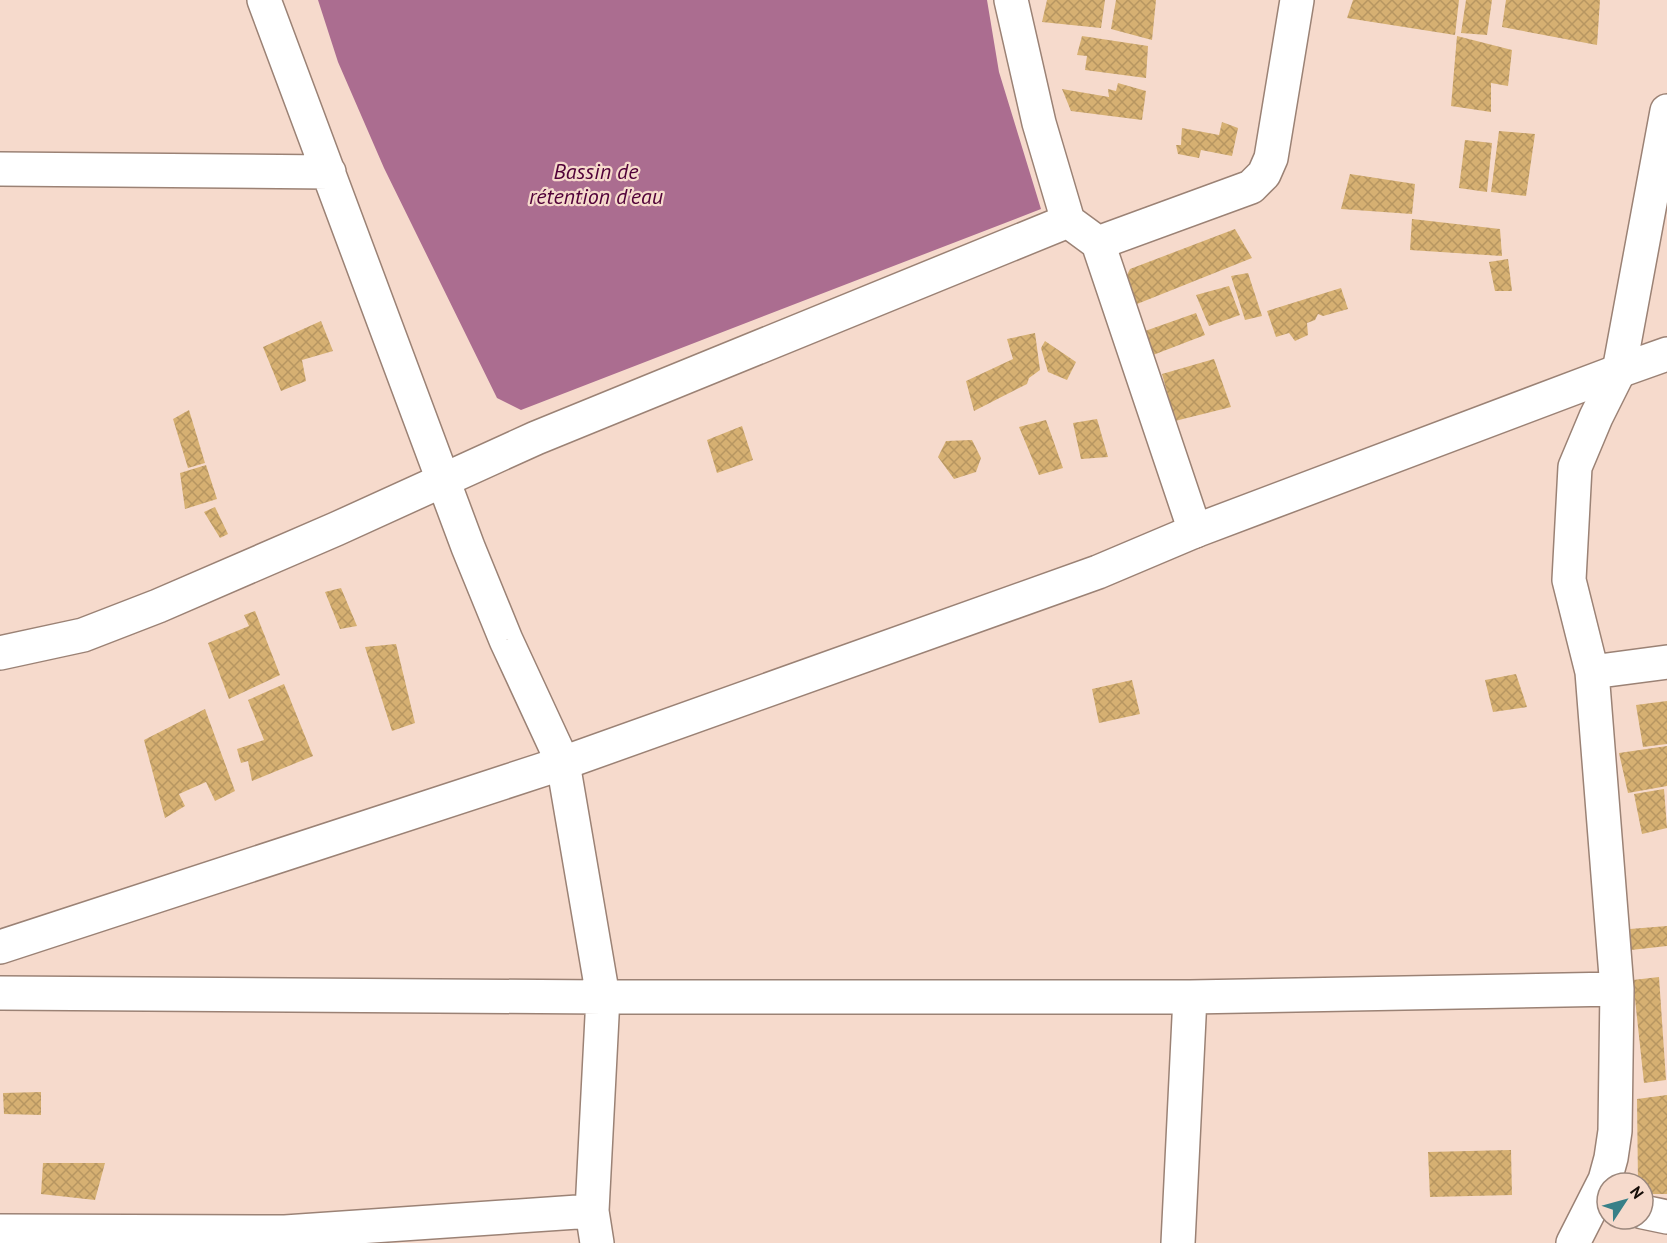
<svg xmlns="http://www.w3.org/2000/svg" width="1667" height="1243" font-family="'PT Sans',sans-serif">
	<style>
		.water { fill: #ab6d90 }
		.building { fill: url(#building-cross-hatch) }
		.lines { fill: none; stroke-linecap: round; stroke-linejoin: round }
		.street-casing { stroke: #9b8275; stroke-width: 36 }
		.secondary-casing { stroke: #9b8275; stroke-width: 36 }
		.street { stroke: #fff; stroke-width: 33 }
		.secondary { stroke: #fff; stroke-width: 33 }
		.labels { text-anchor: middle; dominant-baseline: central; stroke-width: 4.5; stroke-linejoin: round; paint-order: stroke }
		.water-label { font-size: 22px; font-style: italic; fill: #510139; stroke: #f6dacc }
	</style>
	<defs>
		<pattern id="building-cross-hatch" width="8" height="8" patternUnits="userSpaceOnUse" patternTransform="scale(1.5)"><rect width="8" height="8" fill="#d6b072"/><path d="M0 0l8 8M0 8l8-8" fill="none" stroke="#b79661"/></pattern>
	</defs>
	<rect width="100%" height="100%" fill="#f6dacc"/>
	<!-- water -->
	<path class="water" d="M318 0H987L999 72 1041 209 521 410 497 398 384 168 338 62Z"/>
	<!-- building -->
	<path class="building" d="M1047 0H1105L1101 28 1042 22Z
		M1116 0H1156L1152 40 1111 29Z
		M1353 0H1459L1455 35 1347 18Z
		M1466 0H1492L1487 35 1461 33Z
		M1506 0H1600L1597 45 1502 27Z
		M1082 36 1148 46 1146 78 1085 70 1087 56 1077 55Z
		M1457 36 1512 50 1508 86 1491 83V112L1451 106Z
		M1118 83 1146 91 1142 120 1071 111 1062 89 1109 97 1108 89 1116 91Z
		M1222 122 1238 128 1232 156 1201 150 1199 158 1178 154 1176 145H1181L1182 128 1219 135Z
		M1499 131 1535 134 1526 196 1491 192Z
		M1465 140 1492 143 1487 192 1459 188Z
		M1350 174 1415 184 1412 214 1341 209Z
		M1412 219 1500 229 1502 256 1410 250Z
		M1235 229 1252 258 1132 306 1124 281 1130 269Z
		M1508 259 1512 291H1495L1489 262Z
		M1248 273 1262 316 1245 320 1231 276Z
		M1229 286 1240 315 1209 326 1196 295Z
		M1341 288 1348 309 1323 316 1318 314 1315 320 1307 323 1308 335 1295 341 1289 333 1276 337 1267 311Z
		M1196 313 1205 335 1153 355 1145 331Z
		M321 321 333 351 302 360 306 381 281 391 263 347Z
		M1035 333 1040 370 1029 378 1027 384 974 411 966 381 1013 359 1007 339Z
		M1045 341 1076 362 1067 380 1048 372 1041 348Z
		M1214 359 1231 407 1175 421 1162 374Z
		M189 410 205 463 188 468 173 419Z
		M1097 419 1108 457 1081 459 1073 423Z
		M1046 420 1063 468 1039 475 1019 427Z
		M742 426 753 460 717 473 707 440Z
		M972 440 981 458 976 472 954 479 938 457 946 441Z
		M206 465 217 499 185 509 180 473Z
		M215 507 228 534 220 538 204 512Z
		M341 588 357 626 340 629 325 592Z
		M255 611 280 675 229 699 208 643 249 626 244 615Z
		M396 644 415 723 392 731 365 647Z
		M1516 674 1527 707 1493 712 1485 680Z
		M1132 680 1140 714 1099 723 1092 689Z
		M284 684 313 756 252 781 248 761 241 763 237 749 264 740 248 700Z
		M1667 701V744L1643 747 1636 705Z
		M205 709 235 791 215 801 206 782 179 794 185 806 165 818 144 740Z
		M1667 746V786L1628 793 1619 753Z
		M1664 789 1667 828 1642 834 1634 794Z
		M1667 926V946L1631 950 1630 929Z
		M1659 977 1666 1080 1644 1083 1633 980Z
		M41 1092V1115L4 1114 3 1093Z
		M1667 1095V1194H1643V1183H1638L1637 1099Z
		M1511 1150 1512 1195 1430 1197 1428 1152Z
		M43 1163H105L95 1200 41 1194Z"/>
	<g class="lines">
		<defs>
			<path id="street" d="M264 0 468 547 506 640 563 763 603 997 592 1211 597 1243
				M1011 0 1039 123 1068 221 1098 243 1195 531
				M0 169 329 172
				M1098 243 1251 187 1264 174 1271 158 1297 0
				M0 653 83 635 158 606 336 529 536 438 1068 221
				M1592 672 1667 662
				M0 993 603 997H1190L1617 989
				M1643 1212 1667 1217
				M0 1231 285 1232 592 1211
				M1178 1243 1190 997
				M1573 1243 1605 1180 1611 1158 1615 1131 1617 989 1592 672 1569 580 1575 467 1596 417 1619 371 1667 111"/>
			<path id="secondary" d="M0 947 563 763 1098 572 1195 531 1619 371 1667 354"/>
		</defs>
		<!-- street casing -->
		<use href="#street" class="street-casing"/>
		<!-- secondary casing -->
		<use href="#secondary" class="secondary-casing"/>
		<!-- street -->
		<use href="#street" class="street"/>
		<!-- secondary -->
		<use href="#secondary" class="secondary"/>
	</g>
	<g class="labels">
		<!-- water labels -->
		<g class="water-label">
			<text x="596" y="171">Bassin de<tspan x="596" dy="25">rétention d'eau</tspan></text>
		</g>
	</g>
	<!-- north arrow -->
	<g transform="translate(1625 1201) rotate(54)"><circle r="28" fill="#f6dacc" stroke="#9c887d" stroke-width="1.5"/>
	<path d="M0-4.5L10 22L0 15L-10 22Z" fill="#388088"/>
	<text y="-9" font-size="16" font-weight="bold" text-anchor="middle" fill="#150c07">N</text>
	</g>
</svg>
